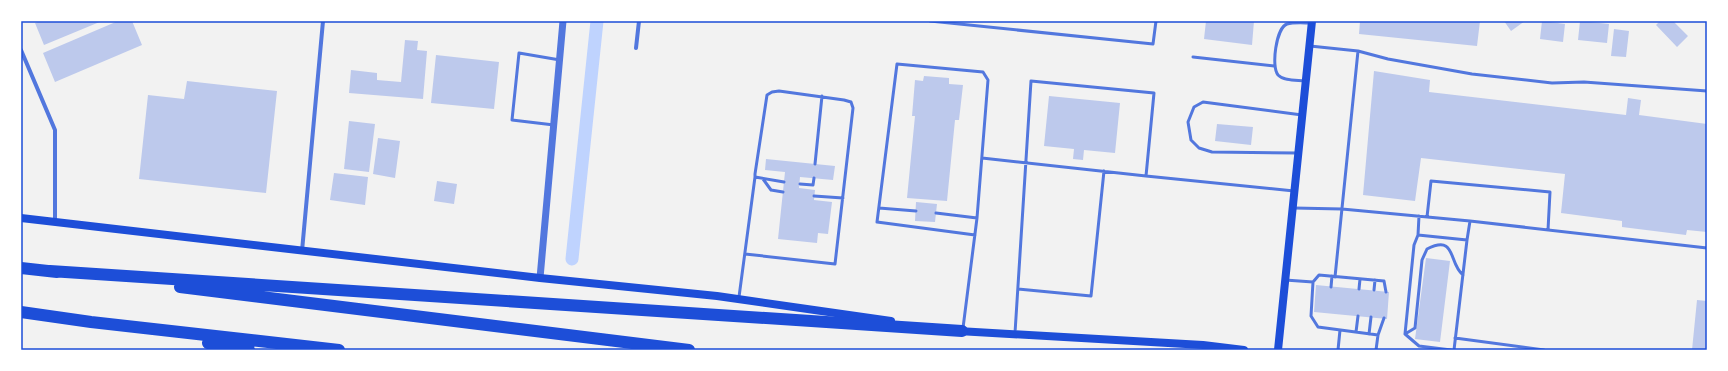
<svg xmlns="http://www.w3.org/2000/svg" width="1728" height="371" font-family="'Sofia Sans Condensed',sans-serif">
	<style>
		.lines { fill: none; stroke-linecap: round; stroke-linejoin: round }
		.canal { stroke: #bfd3fe; stroke-width: 13 }
		.building { fill: #bdc9ec }
		.service { stroke: #5277de; stroke-width: 3 }
		.minor { stroke: #5277de; stroke-width: 4 }
		.tertiary { stroke: #5277de; stroke-width: 7 }
		.secondary { stroke: #1d4ed8; stroke-width: 8 }
		.motorway { stroke: #1d4ed8; stroke-width: 12 }
		.neatline { fill: none; stroke: #1d4ed8; stroke-width: 1.5 }
	</style>
	<rect width="100%" height="100%" fill="#f2f2f2"/>
	<g class="lines">
		<!-- canal -->
		<path class="canal" d="M572 259 597 21"/>
	</g>
	<!-- building -->
	<path class="building" d="M41 21H102L44 45 35 23Z
		M118 21H132L142 45 55 82 43 53Z
		M1206 21H1254L1252 45 1204 39Z
		M1360 21H1480L1477 46 1359 34Z
		M1504 21H1525L1511 31Z
		M1542 21 1565 24 1563 42 1540 39Z
		M1580 21 1609 24 1607 43 1578 40Z
		M1660 21H1673L1688 36 1677 47 1656 25Z
		M1614 29 1629 31 1626 57 1611 56Z
		M405 40 418 41 417 50 427 51 423 99 349 93 351 70 377 73V80L401 82Z
		M436 55 499 62 494 109 431 103Z
		M1374 71 1430 80 1429 92 1626 115 1628 98 1641 100 1639 115 1707 124V232L1687 230 1686 235 1622 227V221L1561 213 1565 174 1421 158 1415 201 1363 195Z
		M924 76 949 78V84L963 85 959 120H955L947 201 907 198 915 116H912L915 80 923 81Z
		M187 81 277 91 266 193 139 179 148 95 184 99Z
		M1049 96 1120 103 1115 153 1084 150 1083 160 1073 159 1074 149 1044 146Z
		M349 121 375 124 369 172 344 169Z
		M1217 124 1253 127 1251 145 1215 141Z
		M378 138 400 141 395 178 373 174Z
		M766 159 835 166 833 180 800 177 799 188 815 190 814 200 832 202 828 234 818 233 817 243 778 239 785 172 765 170Z
		M334 173 368 177 365 205 330 200Z
		M437 181 457 184 454 204 434 201Z
		M916 202 937 204 935 222 915 221Z
		M1426 258 1450 261 1440 342 1415 339Z
		M1316 285 1389 292 1387 319 1314 312Z
		M1697 300 1707 301V350H1692Z"/>
	<g class="lines">
		<!-- service -->
		<path class="service" d="M930 21 1153 44 1156 21
			M1310 46 1358 51 1388 59 1472 74 1552 83 1584 82 1707 91
			M1193 57 1274 66
			M1305 81C1296 80 1284 81 1278 75 1271 67 1276 28 1287 24 1294 22 1304 23 1311 23
			M554 125 512 120 519 53 560 60
			M1297 153 1212 152 1199 148 1191 140 1188 122 1194 107 1203 102 1302 115
			M982 158 1146 176 1154 93 1031 81 1015 333
			M815 164 822 96
			M1146 176 1294 191
			M755 177 784 182
			M763 179 771 190 783 192
			M800 184 813 185 814 178
			M814 196 843 198
			M879 208 916 211
			M1294 208 1342 209 1470 221
			M936 213 977 218
			M1419 216 1418 235 1414 245 1405 334 1419 346 1451 350
			M1427 217 1431 181 1550 192 1548 230
			M1418 235 1467 240
			M1335 277 1358 51
			M1285 280 1313 282
			M1331 287 1332 276
			M1018 289 1091 296 1104 171
			M1359 289 1360 279
			M1374 290 1375 280
			M739 297 755 177V174L767 95 772 92 779 91 844 100 851 102 853 108 835 264 745 254
			M963 328 977 218 988 80 983 72 897 64 877 222 975 235
			M1356 332 1358 316
			M1369 334 1371 317
			M1405 334 1415 328 1422 260 1427 249C1457 234 1448 263 1463 275
			M1378 335 1384 318
			M1455 338 1544 350
			M1338 350 1340 330
			M1376 350 1378 335 1318 327 1311 316 1313 282 1319 275 1384 281 1386 292
			M1454 350 1467 240 1470 221 1707 248"/>
		<!-- minor -->
		<path class="minor" d="M636 48 639 21
			M21 50 55 130V221
			M302 251 323 21"/>
		<!-- tertiary -->
		<path class="tertiary" d="M540 278 563 21"/>
		<!-- secondary -->
		<path class="secondary" d="M21 218 540 278 717 296 891 321
			M958 331 1203 345 1244 350
			M1278 350 1312 21"/>
		<!-- motorway -->
		<path class="motorway" d="M21 268 57 272
			M50 271 962 331
			M180 287 689 350
			M21 312 91 322 339 350
			M208 343 249 350"/>
	</g>
	<!-- border -->
	<rect width="1728" height="371" fill="none" stroke="#ffffff" stroke-width="44"/>
	<rect x="22" y="22" width="1684" height="327" class="neatline"/>
</svg>
